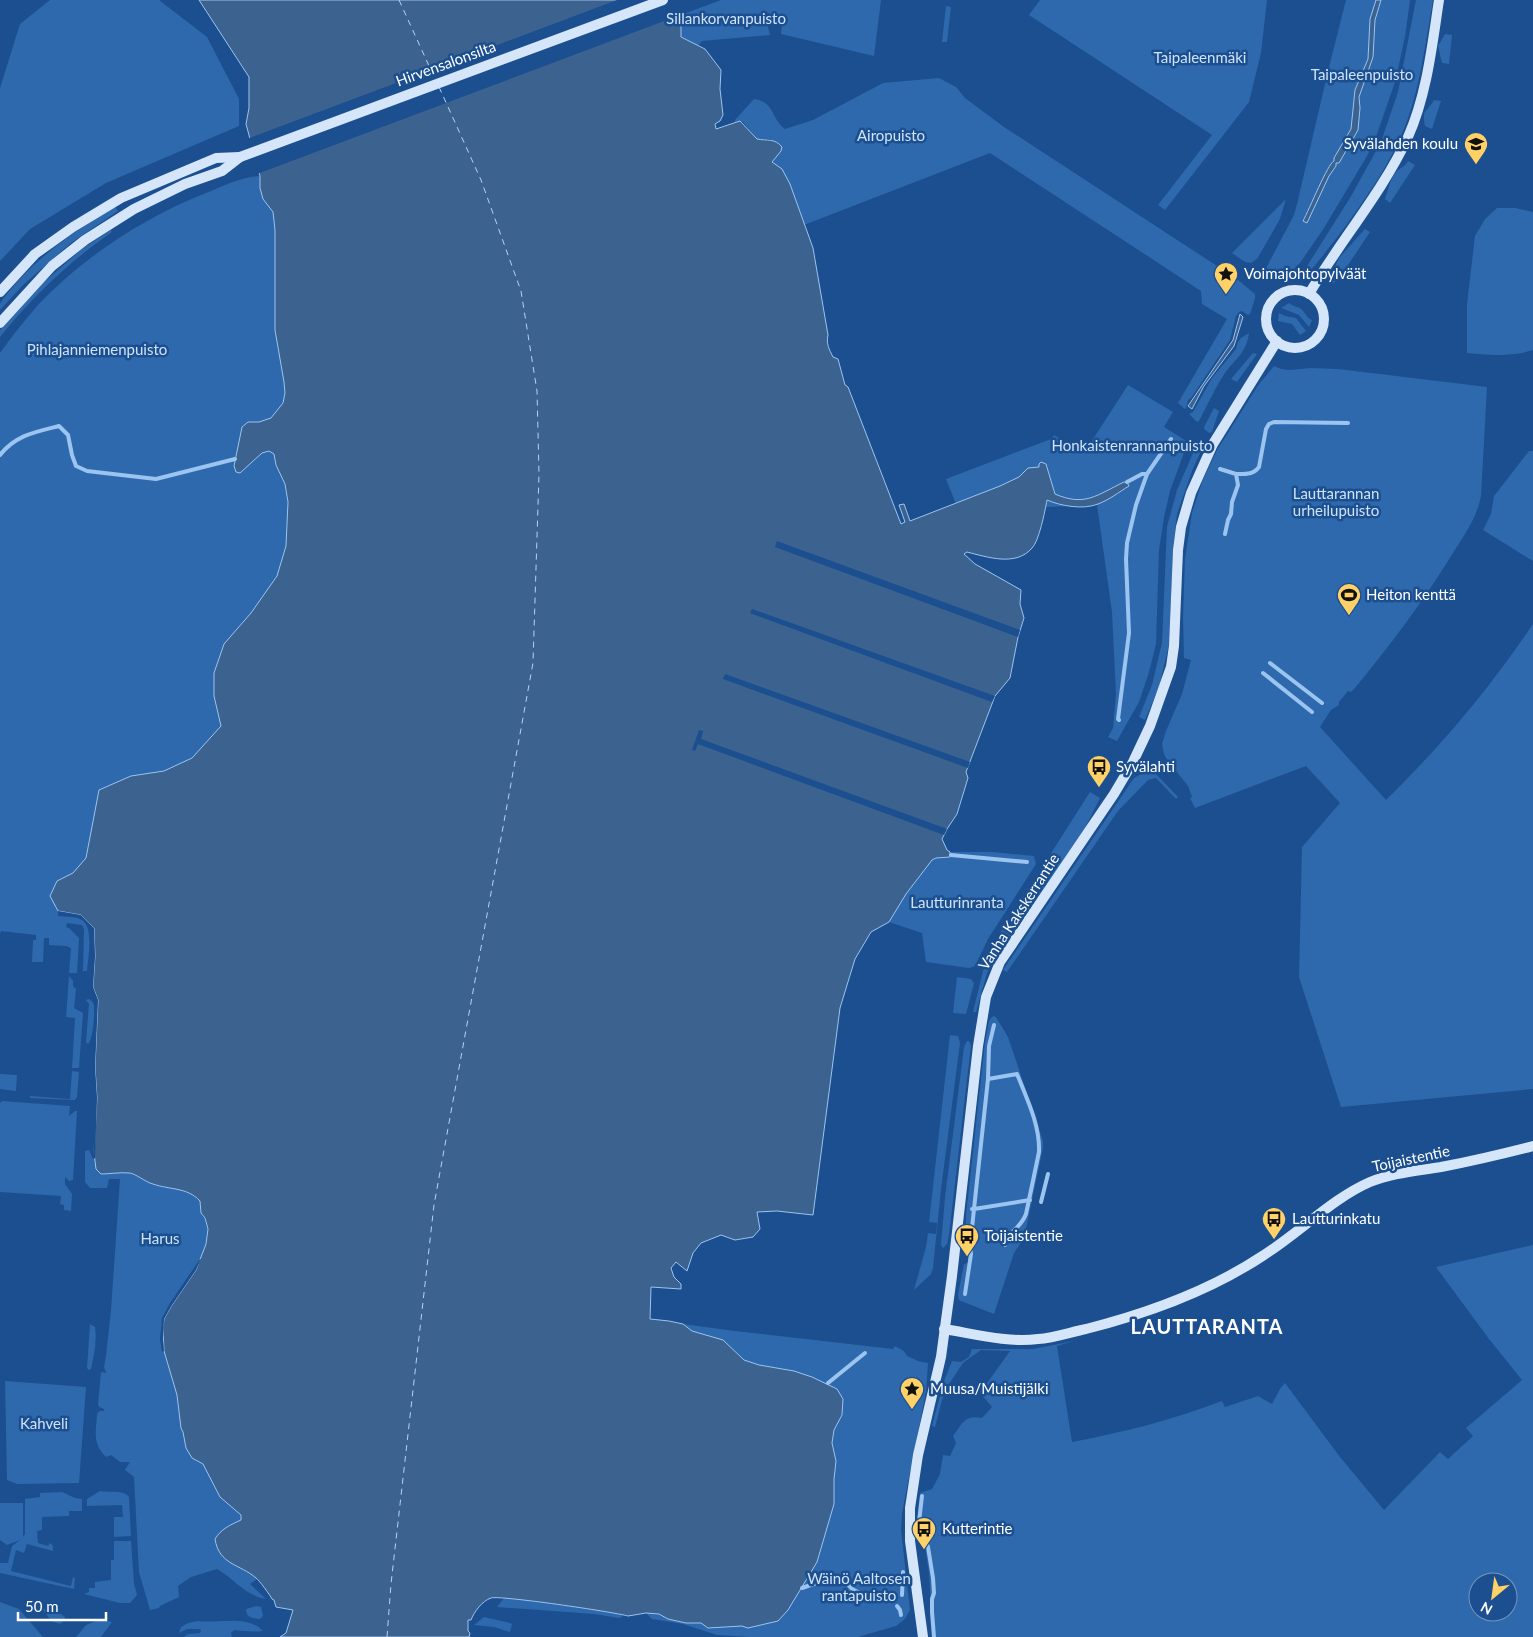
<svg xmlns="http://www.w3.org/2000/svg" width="1533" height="1637" font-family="Lato,sans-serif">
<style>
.green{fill:#2e69ad;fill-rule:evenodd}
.water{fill:#3c6290;stroke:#9cc4f0}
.pier{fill:#1b4f8f}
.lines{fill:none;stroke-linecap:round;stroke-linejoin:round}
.stream{stroke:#9cc4f0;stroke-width:4}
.ferry{stroke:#b5d3f5;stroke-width:1;stroke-dasharray:6 5;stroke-linecap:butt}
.secondary{stroke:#d6e6fa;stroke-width:10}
.labels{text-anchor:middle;stroke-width:5;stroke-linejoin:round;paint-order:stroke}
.park-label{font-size:15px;fill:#cfe3fa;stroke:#1b4f8f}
.street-label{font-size:15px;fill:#fff;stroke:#1b4f8f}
.poi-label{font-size:15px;fill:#fff;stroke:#1b4f8f;text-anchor:start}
.district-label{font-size:20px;font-weight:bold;letter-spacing:1px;fill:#fff;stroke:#1b4f8f}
</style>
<rect width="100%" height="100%" fill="#1b4f8f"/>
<!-- green -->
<g class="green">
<polygon points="50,0 159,0 207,37 239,99 239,126 106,183 30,229 0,261 0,88 20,24"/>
<polygon points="721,0 881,0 874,56 781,34 782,24 774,16 764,11 770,35 702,41 698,46 681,37 681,27 678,16"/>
<polygon points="1040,0 1267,0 1261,53 1249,102 1165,210 1158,205 1212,135 1029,15"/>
<polygon points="1346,0 1410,0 1405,37 1395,82 1376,137 1367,156 1324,228 1300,263 1294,269 1268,278 1263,274 1294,215 1297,204 1329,67"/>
<path d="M1416,0H1433C1425,45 1420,91 1402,134C1383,178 1342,233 1311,270L1307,266L1350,198L1381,142L1398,92Z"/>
<polygon points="946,6 951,7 947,42 942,42"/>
<polygon points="1445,34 1452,35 1449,64 1442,63 1438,46"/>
<path d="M939,78L956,87L965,98L1004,127L1237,279L1255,294V298L1250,314L1248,315L1242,311L1239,312L1236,316L1230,340L1226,346L1191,398L1188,400L1186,408L1185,409L1178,403L1227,319L1202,304L1201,291L990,153L804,225L773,203L771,139H757L743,122L740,121L735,122V120L754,99C775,102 770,117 785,129L813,120L883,83Z"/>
<path d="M1434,100L1441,101L1432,129L1425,126C1422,108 1426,114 1434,100Z"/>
<path d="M1408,161L1415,165L1390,203L1385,199C1388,191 1390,179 1396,172C1400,168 1405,167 1408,161Z"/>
<path d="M260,176V188L326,232L272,680L55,907L58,911V916C66,917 75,916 82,920C94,928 88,958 87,971H83L84,929L82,925L67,923L66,927L69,928L79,938L77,973H69L71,948L66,946L49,945V938H44L43,962H32L33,940H36V935L1,931L0,934V353C12,336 25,320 38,305C83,257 145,217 206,193C224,186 241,177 260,176Z"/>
<polygon points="1286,199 1280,219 1257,259 1251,263 1245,262 1232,253"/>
<path d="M115,207L118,211L71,243L23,285L0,310V304L3,299C35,258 71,233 115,207Z"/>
<path d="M1497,208H1515L1533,212V350C1511,357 1489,355 1467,353V304L1475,236L1485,219Z"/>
<polygon points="1365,229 1370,232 1338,280 1332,284 1328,282 1339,258"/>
<path d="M111,230L112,232C69,262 33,296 0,337V330L5,324L43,283L82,249Z"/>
<path d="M1289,303C1293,307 1300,306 1303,311C1307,315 1306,317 1312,320L1309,327L1299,315L1281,308Z"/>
<polygon points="1279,313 1285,316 1296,318 1306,331 1300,335 1292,324 1278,321"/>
<path d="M1249,333C1246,355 1234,359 1223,376C1214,390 1207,406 1199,421L1197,422L1189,414L1193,412L1212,378L1236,349L1238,342L1241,338Z"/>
<polygon points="1253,353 1257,354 1237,382 1231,379"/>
<path d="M1274,366L1281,369L1290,370L1310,368L1338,369L1487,387L1481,496C1477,519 1462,538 1450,558C1421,604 1389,647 1354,689L1351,692L1348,691L1339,702V705L1331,710L1320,727L1386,800C1442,745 1489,689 1533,624V1089L1341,1107L1299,977L1302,847L1340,803L1306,766L1195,808L1190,798L1192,797L1188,786L1168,761L1164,754L1162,744L1166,731L1182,694L1191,660L1184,658L1183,618L1185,559L1192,513L1202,482L1217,450L1259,384Z"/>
<path d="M1128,385L1173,412L1164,427L1188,442L1170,491L1164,517L1159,550L1156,644L1149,672L1139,702L1117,741L1108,737L1113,728L1116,694L1112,612L1097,505L1046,507C1043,517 1039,540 1033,548C1016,567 987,557 967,552L964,554L975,564L992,573L980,574L929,532L958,509L946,479L1051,439L1054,435L1084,453Z"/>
<polygon points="1214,408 1219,411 1212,432 1209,433 1204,429 1204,427"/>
<polygon points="1196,446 1201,449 1201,451 1192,471 1177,514 1173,548 1169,645 1159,687 1145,720 1139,717 1152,685 1162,643 1167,527 1177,490"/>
<polygon points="1529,451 1533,451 1533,561 1483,530 1491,514 1494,496"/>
<polygon points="1143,773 1156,774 1178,797 1176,799 1156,778 1148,780 1118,811 1007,972 1003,970 1134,778"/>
<polygon points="1090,792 1100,798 1084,830 996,957 987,973 976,1012 973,1012 983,971 997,938"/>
<polygon points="944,835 942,839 947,850 950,852 992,852 1034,856 1036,864 988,939 975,966 969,968 926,962 922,933 889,922 871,932 862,945 855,894"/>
<polygon points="69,976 73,981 73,986 76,989 74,1008 83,1013 79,1068 72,1068 75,1018 66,1017"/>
<polygon points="957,977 971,979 974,983 966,1014 953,1013"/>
<path d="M89,999C92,1001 93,1001 94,1006C95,1014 93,1039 88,1044L86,1042L89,1004L86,1000Z"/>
<polygon points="993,1016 996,1017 1008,1037 1043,1141 1043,1148 1024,1238 1014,1253 994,1314 961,1301 959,1300 958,1295 964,1264 968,1263 969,1254 966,1251 966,1215 985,1042 989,1021"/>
<polygon points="950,1035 958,1036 960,1043 941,1189 933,1268 931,1274 914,1290 926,1247 928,1233 936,1234 937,1223 929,1222"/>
<polygon points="967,1041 969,1041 971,1045 949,1235 947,1244 943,1248 941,1245 945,1197 964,1047"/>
<polygon points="72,1071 79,1072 77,1097 75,1100 30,1098 30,1096 70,1099"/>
<polygon points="0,1074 17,1075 16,1091 0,1089"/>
<polygon points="2,1101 70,1106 69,1116 75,1111 77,1111 73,1180 69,1181 65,1177 65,1184 72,1194 71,1211 64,1210 64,1205 60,1204 61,1196 0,1192 0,1103"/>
<path d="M89,1150L93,1159L189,1192L200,1201C200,1205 200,1209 201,1213C202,1216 204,1217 205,1220C212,1237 203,1255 196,1270L182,1363L264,1574L250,1584L266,1599C246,1596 234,1579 217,1569L191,1577L178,1586L179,1597L160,1606L159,1608L150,1610L139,1572L134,1477L125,1470L130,1462H120L111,1455L106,1457C92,1443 96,1432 97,1414L99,1411H104V1409L99,1407L98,1404L101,1372L106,1373L104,1367L106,1356L111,1310L120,1179H109L107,1188H90L85,1182V1151Z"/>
<path d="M1533,1245V1637H933L929,1573L925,1546L918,1530L917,1519L920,1493L932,1489L940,1474L943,1455L950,1456L956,1443L953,1436C963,1423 964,1415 982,1418L992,1407L980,1393L1010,1351L981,1350L963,1363L947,1387L942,1400L935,1427L932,1426L944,1381L952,1361L961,1362L969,1357L972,1349H1033L1074,1341L1057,1346L1072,1442C1124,1432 1172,1420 1222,1401L1225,1407L1258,1396L1272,1404L1280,1389L1285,1383L1340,1457L1384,1510L1440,1452L1448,1459L1473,1436L1466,1428L1522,1380L1489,1339L1436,1267ZM1478,1582H1508V1612H1478Z"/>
<polygon points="669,1321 683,1324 735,1331 893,1349 895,1346 904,1351 907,1356 918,1361 928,1363 926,1392 902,1513 901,1530 910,1610 905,1619 896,1626 858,1637 750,1637 717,1635 683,1624 652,1619 646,1613 653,1603"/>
<path d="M90,1324L95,1327C97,1341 94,1355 91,1369L89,1370L87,1368Z"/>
<polygon points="5,1381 86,1387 79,1483 17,1484 7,1480"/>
<path d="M100,1491C110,1493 123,1489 129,1497L131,1536L114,1537V1517H123L122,1505L87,1506V1499Z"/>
<polygon points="62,1492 75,1498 82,1499 82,1511 69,1511 69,1516 42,1517 42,1530 37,1531 38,1543 48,1546 50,1543 53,1546 53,1551 27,1544 24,1553 16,1550 11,1571 71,1586 73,1577 75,1578 74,1589 0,1573 0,1563 8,1563 12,1546 20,1540 7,1545 0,1540 0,1503 23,1503 23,1537 25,1534 25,1499 40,1497 40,1493"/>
<polygon points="114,1541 131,1541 134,1583 137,1595 130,1603 120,1603 84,1594 89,1592 89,1588 95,1588 95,1582 111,1580 111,1560 114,1560"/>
<polygon points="494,1590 623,1614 622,1617 619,1618 594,1614 497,1607 504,1598 492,1597"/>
<polygon points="0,1602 19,1609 43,1637 0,1637"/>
<path d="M256,1606L261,1607L263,1616L260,1619C252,1618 246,1618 246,1609Z"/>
<polygon points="42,1608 61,1614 65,1617 64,1621 60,1624 51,1621"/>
<polygon points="484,1617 510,1623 512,1624 510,1632 494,1627 474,1625"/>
<polygon points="101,1619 112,1622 101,1637 76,1637 86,1625"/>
<path d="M198,1621C218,1624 247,1614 263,1631C258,1632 240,1631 234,1630L231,1633L232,1637H184L188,1634L200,1633L201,1630L199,1629H187L179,1633L181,1627L188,1623Z"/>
</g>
<!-- water -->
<g class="water">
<path d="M199,0H671L681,27V37L705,49L721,70L720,89L723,115L720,121L715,124L716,129L740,121L757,139C767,141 775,138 782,147L781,151L772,162L782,169L790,184L813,248L828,335C826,344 829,349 833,357L838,359L845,385L848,387L901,524L905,522L899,505L904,504L910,521L1000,486L1019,477L1028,468L1039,467V464L1041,462L1046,464L1055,494C1085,507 1097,495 1124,482H1127L1129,486C1119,492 1109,500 1098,504C1083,510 1061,506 1047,500C1045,511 1039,541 1032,548C1016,567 987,557 967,552L964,554L975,564L1021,590L1020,604L1024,618L1018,637L1010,678L995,696L966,772L968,778L957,814L947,829L942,839L947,850L950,852V857L936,858L932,860L906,894L889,922L871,932L855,959L840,1008L813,1215L777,1211L757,1212L760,1229L753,1237L735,1240L721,1235L701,1243L693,1253L687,1271L676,1262L671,1268L674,1277L681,1284V1289L651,1287L650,1319L669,1321L683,1324L692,1331L723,1340L744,1360L759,1365L794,1371L812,1377L837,1389L843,1399L842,1415L834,1430L832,1443L836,1461L834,1479V1504L817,1562L788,1610L778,1621L748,1628L742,1626L708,1628L701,1623H686L668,1619L659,1614L646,1613L628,1616C614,1612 500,1595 491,1598C482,1601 474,1612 471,1620H468V1631L470,1633L469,1637H280L286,1633L293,1610L276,1607L274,1600L272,1599C270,1595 259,1580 256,1578C240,1564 219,1565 215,1539C221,1529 230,1525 241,1520V1515L220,1497L203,1464L192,1458L186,1448L183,1432L181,1428L177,1395L164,1351L163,1328L164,1319L172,1305L196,1270L206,1244L208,1229L205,1218L201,1213L200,1201C187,1187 170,1190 153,1184C145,1182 135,1173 129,1173C120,1172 110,1174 101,1174L96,1169L94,1153L97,1098L95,1067L98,1000L93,987L95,956L94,928L81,915L58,911L50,896L57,881L73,873L86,858L99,790L131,776L164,771L192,758L221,726L214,696V673L224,644L251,613L277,576L286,546L288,502L285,484L276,465L274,454L269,451L262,453L240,473L236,472L234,466L241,432L242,427L248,422H259L271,418L283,403L285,393L284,382L275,330V230L273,212L263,199L260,188V176L246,124L249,108V77Z"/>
<path d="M1376,0H1381L1375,20L1373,57L1359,97L1360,108L1358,130L1339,163H1336V166L1329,176L1307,223L1303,221C1309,210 1328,163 1334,161V158L1351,129L1355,90L1368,59L1370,19Z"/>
<polygon points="1240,314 1243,317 1234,346 1204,386 1192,409 1188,406 1233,340"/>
</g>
<!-- pier -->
<g class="pier">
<polygon points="617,0 674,0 680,15 257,174 247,139"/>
<polygon points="777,541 1020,630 1018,637 775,547"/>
<polygon points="752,609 995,696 992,702 750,613"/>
<polygon points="725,674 970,762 968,768 723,679"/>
<polygon points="699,730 703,731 701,739 947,829 944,835 698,744 695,751 692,750"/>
<polygon points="58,911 81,915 94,928 95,956 93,987 98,1000 95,1067 97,1098 95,1158 93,1159 95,1098 93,1067 95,1001 91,987 93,956 91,929 80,917 58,914"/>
<polygon points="200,1259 201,1259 196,1270 172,1305 164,1319 163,1339 164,1351 162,1352 160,1339 162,1318 170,1303"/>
</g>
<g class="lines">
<!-- stream -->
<g class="stream">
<path d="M0,455C16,435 35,432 59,426L68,435L72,455L76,466L87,471L156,479L235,459"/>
<polyline points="1220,469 1236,474 1238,485 1232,502 1231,514 1228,520 1225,534"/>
<path d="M1236,474C1245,474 1253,475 1259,467L1266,429L1269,424L1274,422L1348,423"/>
<polyline points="1127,482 1142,474 1147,474 1171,439"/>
<polyline points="1270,663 1322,703"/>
<polyline points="1263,673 1312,712"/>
<polyline points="1119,720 1118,719 1129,633 1126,559 1127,543 1136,505 1147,474"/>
<polyline points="951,855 1027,862"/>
<path d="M988,1079L1017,1074C1027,1099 1040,1125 1039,1152L1026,1214C1023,1222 1012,1235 1003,1237L1005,1245"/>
<polyline points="1041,1202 1048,1174"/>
<polyline points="972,1209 974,1209 988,1079 989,1046 994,1025"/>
<polyline points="965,1294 971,1254 970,1247 974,1209 1030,1200"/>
<polyline points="828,1383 865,1353"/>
<polyline points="922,1496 919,1522 928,1547 933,1578 934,1593 932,1599 932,1612 934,1637"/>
<polyline points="802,1588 828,1579 838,1579 846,1582 852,1589 866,1596"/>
<polyline points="902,1595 903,1572"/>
<polyline points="897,1606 900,1610 901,1615"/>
</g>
<!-- ferry -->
<g class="ferry">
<polyline points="399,0 435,79"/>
<polyline points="387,1637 391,1584 434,1205 533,663 539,474 537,391 521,291 481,180 439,87"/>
</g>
<!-- secondary -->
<g class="secondary">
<circle cx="1295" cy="319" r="29"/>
<polyline points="0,292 35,254 73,227 121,198 216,158 240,157"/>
<path d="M1309,294C1340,241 1382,193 1408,137C1427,94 1432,46 1439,0"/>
<polyline points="0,323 52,266 85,240 134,209 185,184 222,171 240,157 663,0"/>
<path d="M944,1329C975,1334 1007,1343 1038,1339C1054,1338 1071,1332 1086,1329C1149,1313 1210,1291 1264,1255C1299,1233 1333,1198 1370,1182C1392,1173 1417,1171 1441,1167C1472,1161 1502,1154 1533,1146"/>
<polyline points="923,1637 910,1541 910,1508 918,1455 941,1357 952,1276 978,1046 986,997 1000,962 1114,794 1133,762 1150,726 1171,667 1174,646 1178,550 1181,527 1191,493 1213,444 1277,341"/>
</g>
</g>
<!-- icons -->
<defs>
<g id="school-pin" transform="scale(1.25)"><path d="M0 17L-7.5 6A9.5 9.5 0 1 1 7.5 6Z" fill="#ffd166" stroke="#1b4f8f"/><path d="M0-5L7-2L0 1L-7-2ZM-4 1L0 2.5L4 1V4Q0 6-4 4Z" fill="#111"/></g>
<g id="sight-pin" transform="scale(1.25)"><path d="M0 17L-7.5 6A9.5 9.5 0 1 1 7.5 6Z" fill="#ffd166" stroke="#1b4f8f"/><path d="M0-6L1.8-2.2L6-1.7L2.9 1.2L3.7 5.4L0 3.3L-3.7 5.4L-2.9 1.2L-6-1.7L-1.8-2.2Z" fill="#111"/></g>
<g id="stadium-pin" transform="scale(1.25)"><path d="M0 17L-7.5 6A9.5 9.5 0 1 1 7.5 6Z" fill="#ffd166" stroke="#1b4f8f"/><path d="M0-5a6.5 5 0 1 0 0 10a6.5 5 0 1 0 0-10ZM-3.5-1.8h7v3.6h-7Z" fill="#111"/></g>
<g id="bus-pin" transform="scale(1.25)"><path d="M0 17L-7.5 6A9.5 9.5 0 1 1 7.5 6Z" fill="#ffd166" stroke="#1b4f8f"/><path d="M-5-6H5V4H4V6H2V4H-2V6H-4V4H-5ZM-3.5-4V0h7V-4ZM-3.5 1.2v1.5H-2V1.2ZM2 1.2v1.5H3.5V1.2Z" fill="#111"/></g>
</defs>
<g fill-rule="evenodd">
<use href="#school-pin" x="1476" y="144"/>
<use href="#sight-pin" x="1226" y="274"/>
<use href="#stadium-pin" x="1349" y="595"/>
<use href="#bus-pin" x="1099" y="767"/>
<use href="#bus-pin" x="1274" y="1219"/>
<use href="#bus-pin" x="967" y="1236"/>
<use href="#sight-pin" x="912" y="1389"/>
<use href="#bus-pin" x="924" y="1529"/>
</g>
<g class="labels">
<!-- park labels -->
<g class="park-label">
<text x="726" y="24">Sillankorvanpuisto</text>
<text x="1200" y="63">Taipaleenmäki</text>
<text x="1362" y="80">Taipaleenpuisto</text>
<text x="891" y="141">Airopuisto</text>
<text x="97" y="355">Pihlajanniemenpuisto</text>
<text x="1132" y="451">Honkaistenrannanpuisto</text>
<text x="1336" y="499">Lauttarannan<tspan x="1336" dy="17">urheilupuisto</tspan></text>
<text x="957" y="908">Lautturinranta</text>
<text x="160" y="1244">Harus</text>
<text x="44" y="1429">Kahveli</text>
<text x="859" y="1584">Wäinö Aaltosen<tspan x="859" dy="17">rantapuisto</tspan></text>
</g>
<!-- street labels -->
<g class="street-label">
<text transform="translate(446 64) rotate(-20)" y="5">Hirvensalonsilta</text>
<text transform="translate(1019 912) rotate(-57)" y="5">Vanha Kakskerrantie</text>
<text transform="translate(1411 1159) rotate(-12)" y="5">Toijaistentie</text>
</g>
<!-- poi labels -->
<g class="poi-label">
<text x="1458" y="149" text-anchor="end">Syvälahden koulu</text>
<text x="1244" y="279">Voimajohtopylväät</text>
<text x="1366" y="600">Heiton kenttä</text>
<text x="1116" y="772">Syvälahti</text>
<text x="1292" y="1224">Lautturinkatu</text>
<text x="984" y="1241">Toijaistentie</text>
<text x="930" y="1394">Muusa/Muistijälki</text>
<text x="942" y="1534">Kutterintie</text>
</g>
<!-- district labels -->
<g class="district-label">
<text x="1207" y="1334">LAUTTARANTA</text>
</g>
</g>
<!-- north arrow -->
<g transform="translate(1493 1597) rotate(209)"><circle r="24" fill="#1b4f8f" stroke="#7695bc"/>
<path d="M0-4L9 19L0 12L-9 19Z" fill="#ffd166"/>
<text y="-8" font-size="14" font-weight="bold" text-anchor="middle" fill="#ffffff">N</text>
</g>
<!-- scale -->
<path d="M18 1612v8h88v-8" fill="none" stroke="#ffffff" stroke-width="2.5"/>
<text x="25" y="1612" font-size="15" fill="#ffffff" stroke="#1b4f8f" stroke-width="4" paint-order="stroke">50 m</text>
</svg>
